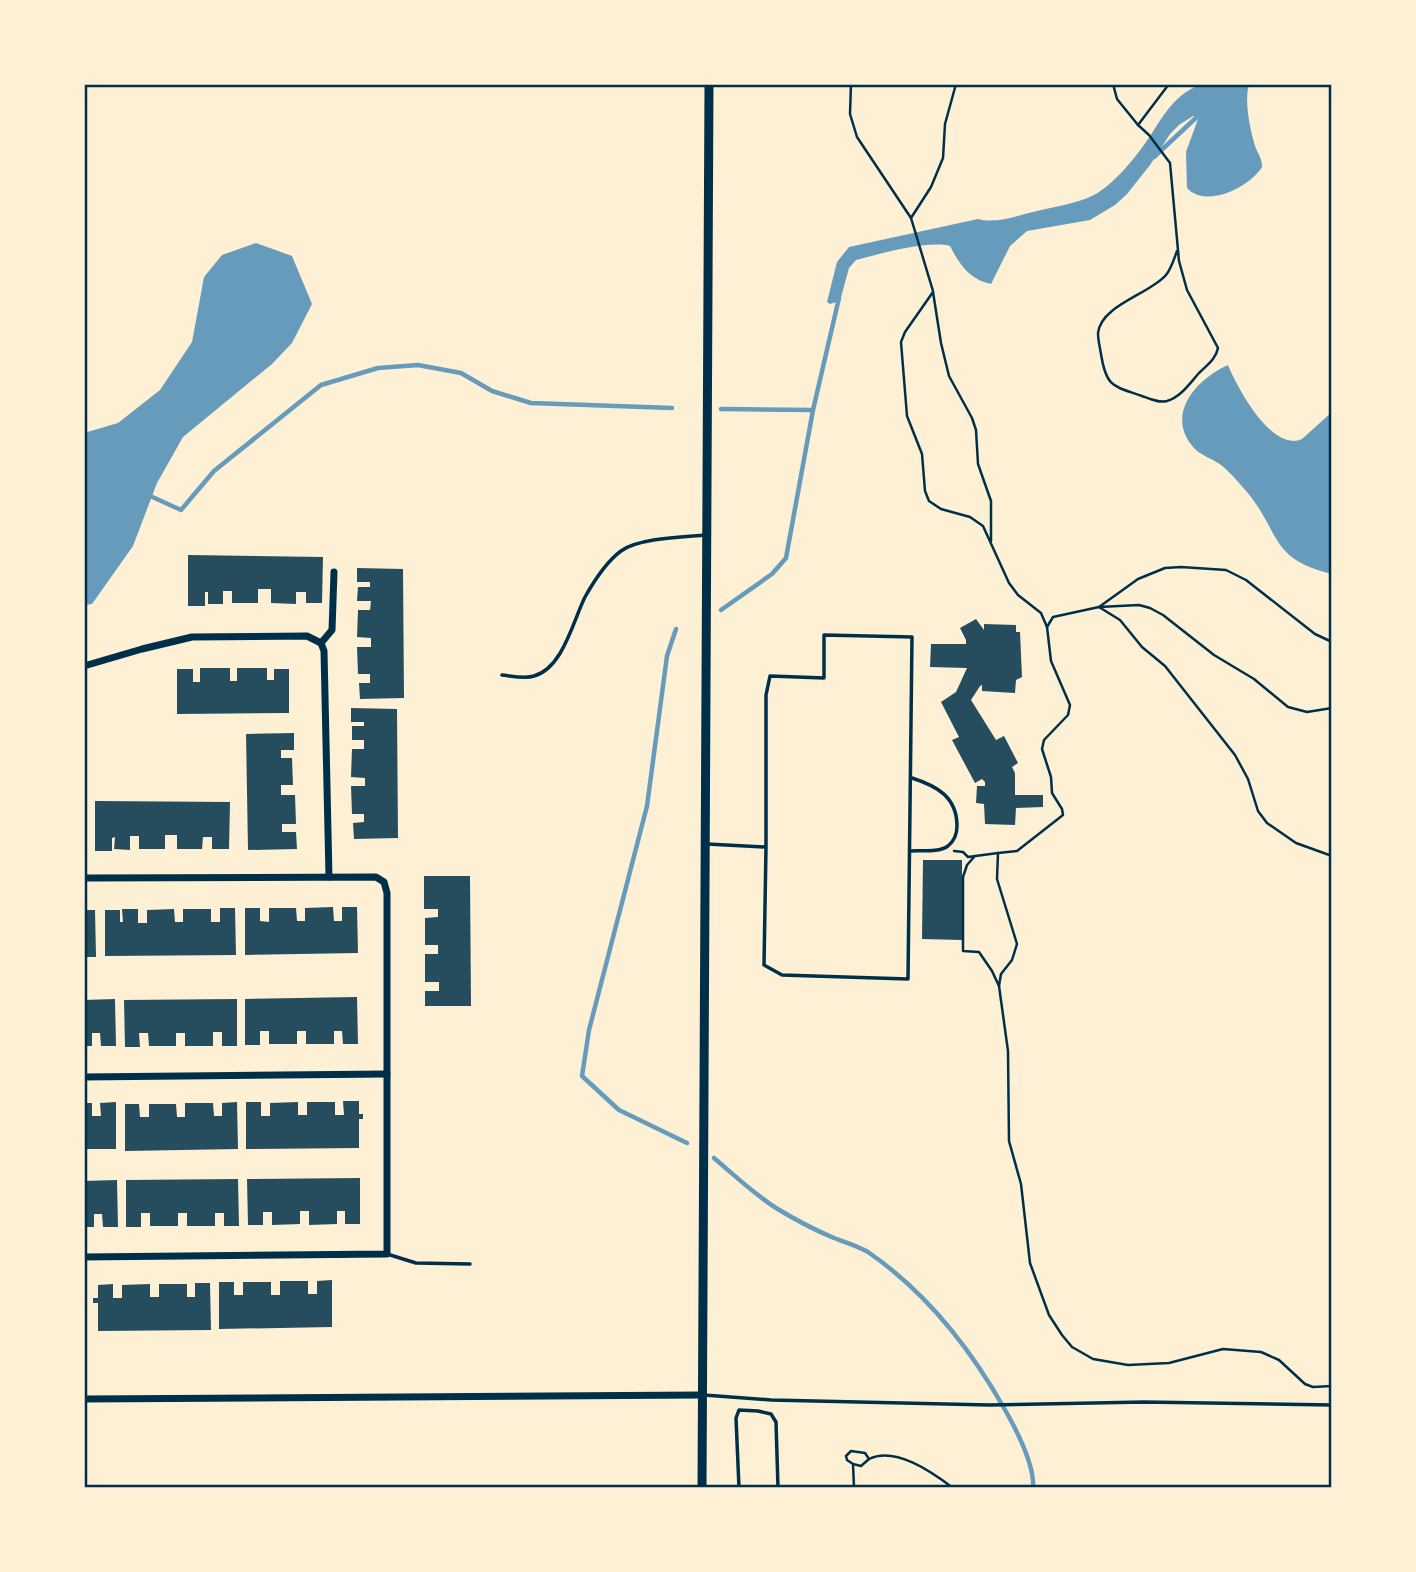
<svg xmlns="http://www.w3.org/2000/svg" width="1416" height="1572" font-family="'Libre Baskerville',serif">
<style>
.water{fill:#669bbc}
.lines{fill:none;stroke-linecap:round;stroke-linejoin:round}
.stream{stroke:#669bbc;stroke-width:4.5}
.building{fill:#264d5e}
.path{stroke:#003049;stroke-width:2.5}
.service{stroke:#003049;stroke-width:3.5}
.minor{stroke:#003049;stroke-width:7}
.tertiary{stroke:#003049;stroke-width:9}
.neatline{fill:none;stroke:#003049;stroke-width:2.5}
</style>
<rect width="100%" height="100%" fill="#fdf0d5"/>
<!-- water -->
<g class="water">
<path d="M1202,84H1249C1244,102 1250,128 1255,146C1258,154 1262,158 1262,167C1250,187 1206,209 1187,188L1186,152L1198,119L1193,116L1179,125L1170,134L1150,165L1127,194L1115,205L1090,220L1027,231L1010,246L991,284C970,280 959,264 950,246C928,240 879,254 856,260L849,268L840,301L830,304L827,302L837,262L849,247L978,219C997,224 1019,215 1037,211C1057,206 1082,203 1099,192C1115,181 1129,165 1141,149C1160,124 1170,95 1202,84Z"/>
<polygon points="256,243 292,256 312,304 292,343 272,364 183,437 157,483 133,546 92,604 84,605 84,433 118,423 160,390 192,342 204,277 222,255"/>
<path d="M1228,365C1237,387 1272,453 1302,439L1332,412V574C1269,559 1281,533 1247,492C1239,483 1230,472 1221,465C1213,459 1200,455 1194,448C1164,414 1197,379 1228,365Z"/>
</g>
<g class="lines">
<!-- stream -->
<g class="stream">
<polyline points="1154,157 1199,115"/>
<polyline points="721,409 813,410"/>
<polyline points="148,495 181,510 214,471 321,385 378,368 418,365 461,373 492,391 531,403 672,408"/>
<polyline points="721,610 772,574 786,558 813,410 839,298"/>
<polyline points="676,629 667,656 647,806 589,1030 582,1076 619,1110 687,1143"/>
<path d="M714,1158C734,1175 754,1194 776,1208C794,1219 815,1230 834,1238C845,1242 858,1246 868,1252C926,1292 970,1348 1004,1408C1016,1429 1035,1464 1033,1488"/>
</g>
</g>
<!-- building -->
<g class="building">
<polygon points="188,555 323,557 322,603 306,603 306,592 296,592 296,604 271,603 271,589 258,589 258,603 232,603 232,591 223,591 223,604 208,604 208,592 205,592 205,606 188,606"/>
<polygon points="357,568 403,569 404,698 360,699 359,683 370,683 370,674 358,674 357,647 371,647 371,638 357,637 358,610 370,610 371,601 357,601 358,587 370,587 370,582 357,582"/>
<polygon points="976,619 984,630 984,624 1016,625 1016,632 1020,632 1022,677 1016,680 1015,693 982,691 982,685 980,686 971,700 996,740 1004,736 1018,763 1012,767 1015,773 1015,795 1043,795 1043,807 1016,808 1015,825 985,824 984,804 976,803 977,786 985,786 985,782 982,779 975,783 952,740 959,737 941,702 956,692 967,668 930,667 931,644 966,644 966,640 960,628"/>
<polygon points="200,668 230,668 230,681 237,681 237,668 267,668 267,680 274,680 274,669 289,669 289,713 177,714 177,669 193,669 193,682 200,682"/>
<polygon points="351,708 397,709 398,838 354,839 353,823 364,822 364,814 352,814 351,786 365,786 365,778 351,777 352,749 364,749 364,740 352,740 352,726 364,726 364,722 351,722"/>
<polygon points="294,733 294,750 281,750 281,758 292,758 293,785 281,785 281,795 295,795 296,824 282,824 282,832 296,832 297,849 248,850 246,734"/>
<polygon points="95,801 230,802 229,849 212,849 212,837 203,837 202,849 177,849 177,835 165,835 165,849 139,849 139,836 130,836 130,850 114,849 115,837 112,838 112,851 95,851"/>
<polygon points="923,860 962,860 962,940 922,939"/>
<polygon points="424,876 470,876 471,1006 425,1006 425,991 439,991 439,982 425,982 425,954 438,954 438,945 425,945 425,918 438,917 438,909 424,909"/>
<polygon points="333,907 334,921 342,921 342,907 357,907 358,953 245,955 245,908 260,908 260,921 269,922 269,908 296,908 297,921 305,921 305,908"/>
<polygon points="220,908 235,908 236,955 105,956 105,910 120,910 120,922 123,922 122,909 138,909 138,923 147,923 147,910 174,909 175,922 183,922 183,909 211,909 211,922 220,922"/>
<polygon points="84,910 95,910 96,957 84,957"/>
<polygon points="357,997 358,1044 343,1044 342,1031 334,1031 334,1044 306,1044 306,1031 297,1031 297,1044 269,1044 269,1031 260,1031 260,1045 245,1045 245,999"/>
<polygon points="115,999 116,1046 101,1046 100,1033 92,1033 92,1046 84,1046 84,1000"/>
<polygon points="237,999 237,1046 222,1046 222,1032 213,1032 213,1046 185,1046 185,1033 176,1033 176,1046 149,1046 148,1033 139,1033 140,1047 125,1047 124,1000"/>
<polygon points="343,1101 359,1101 359,1114 363,1114 363,1119 359,1119 359,1148 246,1149 246,1102 261,1102 261,1116 270,1116 270,1103 298,1102 298,1115 307,1115 307,1102 335,1102 335,1115 344,1115"/>
<polygon points="116,1102 116,1149 84,1149 84,1103 92,1103 92,1116 101,1116 100,1103"/>
<polygon points="237,1102 238,1149 125,1151 125,1104 139,1104 140,1117 149,1117 149,1104 176,1104 177,1117 185,1117 185,1103 213,1103 214,1116 222,1116 222,1103"/>
<polygon points="360,1178 360,1224 345,1224 345,1211 337,1211 337,1224 309,1225 309,1211 300,1211 300,1224 272,1225 272,1212 263,1212 263,1225 248,1225 247,1179"/>
<polygon points="238,1179 239,1226 224,1226 224,1213 215,1213 215,1226 187,1226 187,1213 178,1213 178,1226 150,1226 150,1213 141,1213 141,1227 126,1227 126,1180"/>
<polygon points="117,1180 118,1227 103,1227 102,1214 94,1214 94,1227 84,1227 84,1181"/>
<polygon points="332,1280 332,1327 219,1329 219,1282 234,1282 234,1295 243,1295 243,1282 271,1282 271,1295 280,1295 280,1281 308,1281 308,1294 317,1294 317,1281"/>
<polygon points="195,1283 210,1283 211,1330 98,1331 98,1303 93,1303 93,1298 98,1298 98,1285 113,1284 113,1298 122,1298 122,1285 150,1284 150,1297 159,1297 159,1284 187,1284 187,1297 195,1297"/>
</g>
<g class="lines">
<!-- path -->
<g class="path">
<polyline points="851,84 850,114 857,137 911,218 933,291"/>
<polyline points="1113,84 1117,99 1138,125"/>
<path d="M1169,84L1138,125L1149,135L1170,163L1179,261L1187,290L1218,348C1216,359 1207,365 1199,373C1190,383 1181,397 1167,401C1159,403 1150,399 1142,396C1113,386 1106,387 1101,354C1100,348 1098,340 1098,333C1101,305 1150,294 1166,275C1171,269 1174,259 1177,251"/>
<polyline points="911,218 931,187 943,158 945,124 956,84"/>
<polyline points="991,541 991,501 978,464 976,430 972,418 949,376 941,343 933,292 905,332 901,342 907,416 922,454 925,491 929,501 941,509 970,517 983,526 1009,583 1018,595 1041,613 1047,627"/>
<polyline points="1332,642 1315,634 1246,580 1226,570 1181,567 1165,568 1138,579 1099,607 1139,605 1150,608 1163,615 1214,655 1254,679 1288,707 1307,712 1332,708"/>
<polyline points="954,851 963,852 968,857 998,853 997,879 1017,944 1012,960 1001,974 999,986 992,971 979,952 963,951 963,877 967,865 975,856"/>
<polyline points="998,853 1017,851 1063,815 1062,809 1052,793 1051,777 1042,749 1044,740 1068,715 1070,705 1051,661 1047,627 1053,617 1099,607 1120,620 1142,647 1165,666 1235,755 1248,779 1258,811 1267,823 1296,843 1332,856"/>
<polyline points="999,986 1008,1051 1009,1141 1021,1184 1030,1263 1049,1315 1062,1335 1072,1347 1093,1359 1128,1365 1169,1363 1223,1349 1261,1352 1279,1360 1305,1384 1313,1387 1332,1386"/>
<path d="M869,1459C895,1446 932,1472 953,1488"/>
<polyline points="853,1464 861,1466 869,1459 865,1453 851,1451 846,1456 847,1460 853,1464 854,1488"/>
</g>
<!-- service -->
<g class="service">
<path d="M502,675C512,676 525,679 534,676C563,668 573,621 585,597C594,581 606,562 621,551C638,538 683,537 705,535"/>
<polyline points="707,844 766,847 764,965 782,975 908,979 912,637 824,635 824,678 770,676 766,695 766,847"/>
<path d="M910,851C921,850 938,853 948,846C954,841 957,833 957,826C957,797 937,786 912,778"/>
<polyline points="387,1254 416,1263 470,1264"/>
<polyline points="704,1395 771,1400 989,1405 1144,1402 1332,1405"/>
<polyline points="739,1488 736,1418 739,1410 758,1411 771,1414 776,1422 778,1488"/>
</g>
<!-- minor -->
<g class="minor">
<polyline points="84,666 142,649 192,637 307,636 321,643"/>
<polyline points="329,877 324,651 321,643 332,630 334,572"/>
<polyline points="84,878 376,877 384,882 387,893 387,1254 84,1257"/>
<polyline points="84,1077 387,1074"/>
<polyline points="84,1399 702,1395"/>
</g>
<!-- tertiary -->
<polyline class="tertiary" points="702,1488 709,84"/>
</g>
<!-- border -->
<rect width="1416" height="1572" fill="none" stroke="#fdf0d5" stroke-width="172"/>
<rect x="86" y="86" width="1244" height="1400" class="neatline"/>
</svg>
